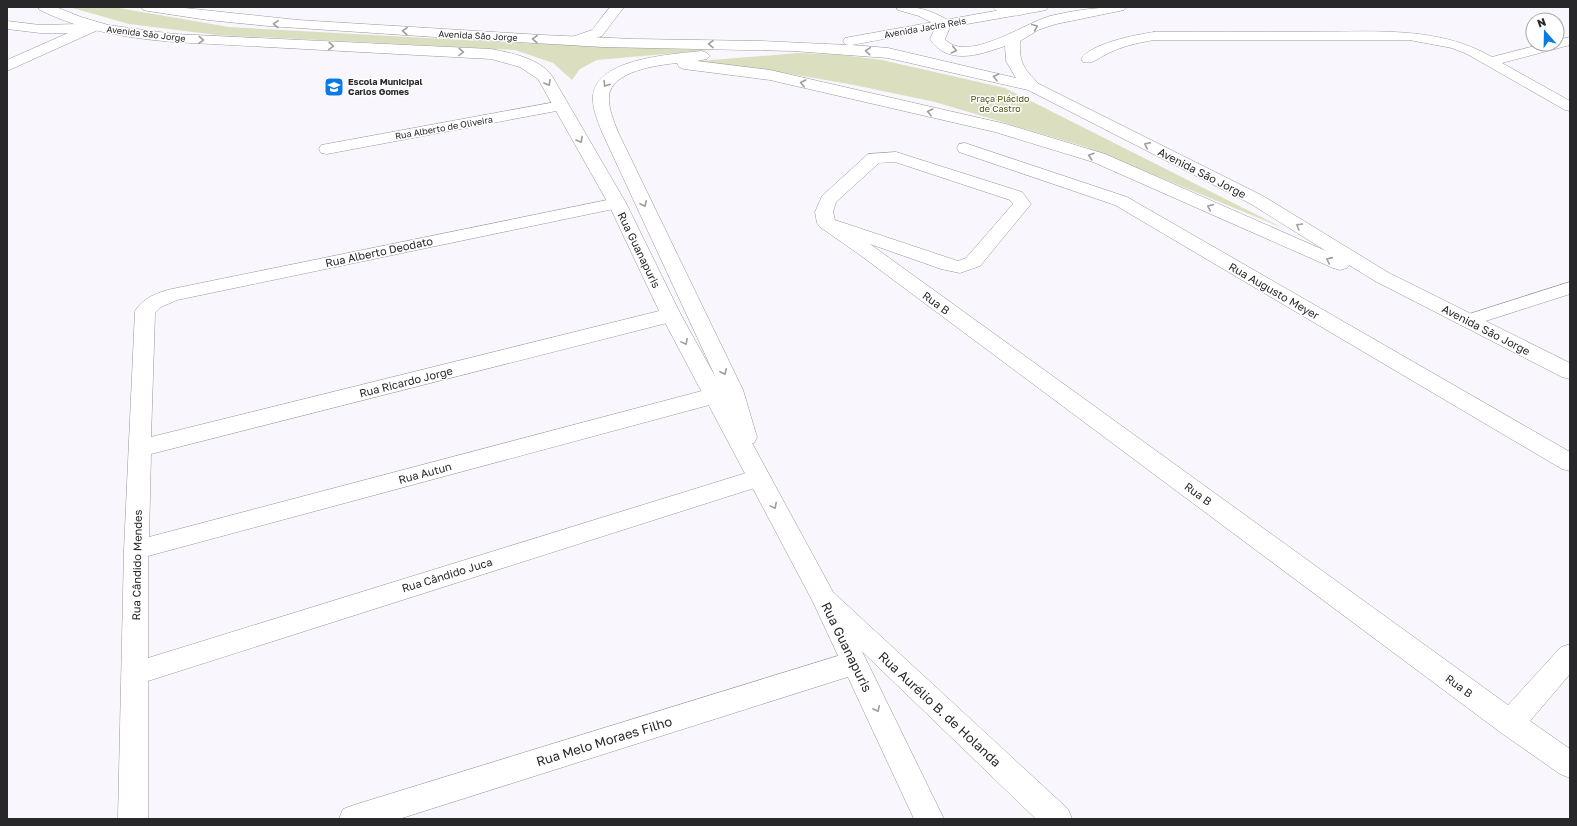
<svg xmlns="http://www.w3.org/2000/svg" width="1577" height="826" font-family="'Golos Text',sans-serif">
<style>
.green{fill:#dcdfbf}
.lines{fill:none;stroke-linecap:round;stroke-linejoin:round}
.lane-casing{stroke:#99959b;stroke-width:1}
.street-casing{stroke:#99959b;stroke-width:1}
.primary-casing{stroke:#99959b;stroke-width:1}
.lane{fill:#fff;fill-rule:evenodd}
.street{fill:#fff;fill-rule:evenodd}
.primary{fill:#fff;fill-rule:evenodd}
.oneway{stroke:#9e9e9f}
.labels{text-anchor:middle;stroke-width:3;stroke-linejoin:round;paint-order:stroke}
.far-street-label{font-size:9px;fill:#282729;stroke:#fff}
.far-poi-label{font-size:9px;font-weight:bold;fill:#282729;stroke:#fff;text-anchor:start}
.far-park-label{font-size:9px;fill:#4e5216;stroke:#fff}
.street-label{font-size:11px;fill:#282729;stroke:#fff}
.near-street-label{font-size:13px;fill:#282729;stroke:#fff}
</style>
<rect width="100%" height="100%" fill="#faf6fd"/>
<!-- green -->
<g class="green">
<polygon points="69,7 113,7 229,27 518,43 722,49 597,60 580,69 572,80 553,63 515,50 217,35 129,24"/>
<polygon points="798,53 842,55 882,60 1005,88 1283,228 1086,147 935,102 854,85 762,69 687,62"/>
</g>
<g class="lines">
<!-- lane casing -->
<g class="lane-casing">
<g id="lane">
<path d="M1154,32C1206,32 1257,32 1309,32C1370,32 1437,25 1492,57L1542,44H1557V40L1570,37V45L1502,63L1570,101V111L1565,110L1467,54L1452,48L1409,40H1154C1136,43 1119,47 1103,56C1096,60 1092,64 1083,62L1081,59C1092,43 1135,35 1154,32Z"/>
<polygon points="1570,282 1570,294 1467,327 1460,325 1458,321 1460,317"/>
</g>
</g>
<!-- street casing -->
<g class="street-casing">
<g id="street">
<polygon points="610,7 624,7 602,36 574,45 569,44 567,41 569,38 592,30"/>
<path d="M896,7C922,7 927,9 950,21L952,24L950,27L945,28L940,27L919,16L898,10Z"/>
<path d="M993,7C1002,7 1018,4 1023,12L1021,15C1014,17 997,14 993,7Z"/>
<path d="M7,21L40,25L79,24C86,25 91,22 98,24L100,27L98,30L7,71V60L68,33H40L7,29Z"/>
<polygon points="561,101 567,103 569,106 567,109 327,154 321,153 319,149 321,145 327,144"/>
<polygon points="965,143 1127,197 1570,452 1570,471 1562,469 1115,205 959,152 957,148 959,144"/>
<path d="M896,152L1022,192L1031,204L980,266L960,273L941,269L870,244L1508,705L1561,647L1570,644V674L1530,721L1570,749V778L1560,774L1500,732L860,255L820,227L817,223L815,212L822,196L868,154ZM895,162L1010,200L1013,204L966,258L958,261L835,220L833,212L836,202L879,163Z"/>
<path d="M617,198L623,199L626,203L623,207L177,300L161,307L155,313L151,437L671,308L678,310L681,315L678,320L671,322L151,454L149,537L713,388L721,391L724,396L721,401L713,404L148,556V658L759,469L767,472L771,478L767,484L148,681V819H118L124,550L135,311C143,298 158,292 172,289Z"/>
<polygon points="825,589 834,593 1068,809 1072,819 1036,819 816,607 812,600 816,593"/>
<polygon points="854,651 863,655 867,663 863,671 854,675 399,819 339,819 343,809 354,805"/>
</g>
</g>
<!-- primary casing -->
<g class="primary-casing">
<path id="primary" d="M38,7H56L81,17L108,25L174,34L491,49C511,53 539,58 552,76L626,203L681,315L716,378L602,132C598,121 592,109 593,96C596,58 674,54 702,51L707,53L710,56L707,59L697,61L770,70L1006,124L1105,154L1326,251L1251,204L1028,90L888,58L793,51L603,47L481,40L268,26L208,20L148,11L143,10L141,7H175L298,20L542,35L634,39L761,41L848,45L845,44L843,41L845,38L850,37L1017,7H1048L1046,10L1041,11L950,27L945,39C966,64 1025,23 1050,16C1075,10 1100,7 1126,7L1124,10L1056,24L1038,30L1020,41C1019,63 1024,69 1039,84L1263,196L1389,273L1570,363V379L1562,377L1375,281L1349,265L1347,268L1340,270L1333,268L1093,162L995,132L770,80L684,69L679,67L677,63C658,65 611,71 609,96C608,108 614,121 618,132L743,390L757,437L754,443H752L833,592L944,819H914L813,602L661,315L608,203L538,79L520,67L491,59L174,42C127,38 82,31 40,10ZM934,30L930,39C948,66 979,55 1005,46L1006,61L1016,78L888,48L852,45Z"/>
</g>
<!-- lane -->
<use href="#lane" class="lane"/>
<!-- street -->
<use href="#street" class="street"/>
<!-- primary -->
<use href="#primary" class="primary"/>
</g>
<!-- one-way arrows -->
<defs><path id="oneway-chevron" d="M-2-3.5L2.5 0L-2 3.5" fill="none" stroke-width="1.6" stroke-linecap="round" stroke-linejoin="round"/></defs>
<g class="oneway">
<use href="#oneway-chevron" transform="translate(276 24) rotate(-177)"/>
<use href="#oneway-chevron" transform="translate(1035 27) rotate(-23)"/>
<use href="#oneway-chevron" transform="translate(405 31) rotate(-177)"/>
<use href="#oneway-chevron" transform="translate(535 39) rotate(-177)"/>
<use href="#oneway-chevron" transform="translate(201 40) rotate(3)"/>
<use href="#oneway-chevron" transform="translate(711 44) rotate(-179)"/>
<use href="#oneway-chevron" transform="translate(331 46) rotate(3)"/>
<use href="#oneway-chevron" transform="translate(954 50) rotate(12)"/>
<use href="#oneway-chevron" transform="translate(868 51) rotate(-175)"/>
<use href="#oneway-chevron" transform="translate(461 52) rotate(3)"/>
<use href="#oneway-chevron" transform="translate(996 77) rotate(-166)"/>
<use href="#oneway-chevron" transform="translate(548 83) rotate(61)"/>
<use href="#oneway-chevron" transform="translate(803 83) rotate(-167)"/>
<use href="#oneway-chevron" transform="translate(606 84) rotate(122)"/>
<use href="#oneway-chevron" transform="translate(930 112) rotate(-167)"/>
<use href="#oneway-chevron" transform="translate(580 140) rotate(60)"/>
<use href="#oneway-chevron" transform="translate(1147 145) rotate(-153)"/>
<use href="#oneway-chevron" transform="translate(1091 156) rotate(-163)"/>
<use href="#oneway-chevron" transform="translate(644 204) rotate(65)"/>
<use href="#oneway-chevron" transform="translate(1210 207) rotate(-156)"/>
<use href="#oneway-chevron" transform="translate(1299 226) rotate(-149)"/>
<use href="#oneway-chevron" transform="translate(1329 260) rotate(-156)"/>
<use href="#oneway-chevron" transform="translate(685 342) rotate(62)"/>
<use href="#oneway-chevron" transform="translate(724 372) rotate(65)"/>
<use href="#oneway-chevron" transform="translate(774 506) rotate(62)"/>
<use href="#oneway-chevron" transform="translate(877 709) rotate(65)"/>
</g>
<!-- icons -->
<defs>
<g id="school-square" transform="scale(1)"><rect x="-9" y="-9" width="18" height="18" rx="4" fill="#097ce3" stroke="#fff"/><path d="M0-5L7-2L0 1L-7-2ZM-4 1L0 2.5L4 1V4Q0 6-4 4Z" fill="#fff"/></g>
</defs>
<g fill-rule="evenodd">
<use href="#school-square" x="334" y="87"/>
</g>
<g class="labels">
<!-- far-street labels -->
<g class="far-street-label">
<text transform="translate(925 28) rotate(-10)" y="3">Avenida Jacira Reis</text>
<text transform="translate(146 34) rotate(7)" y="3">Avenida São Jorge</text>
<text transform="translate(478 36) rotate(3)" y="3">Avenida São Jorge</text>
<text transform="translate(444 128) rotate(-10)" y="3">Rua Alberto de Oliveira</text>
</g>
<!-- far-poi labels -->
<g class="far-poi-label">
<text x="348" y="85">Escola Municipal<tspan x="348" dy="10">Carlos Gomes</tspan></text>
</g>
<!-- far-park labels -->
<g class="far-park-label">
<text x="1000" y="102">Praça Plácido<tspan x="1000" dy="10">de Castro</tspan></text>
</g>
<!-- street labels -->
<g class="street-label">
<text transform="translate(1202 173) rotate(27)" y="4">Avenida São Jorge</text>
<text transform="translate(639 250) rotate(64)" y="4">Rua Guanapuris</text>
<text transform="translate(379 252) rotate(-12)" y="4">Rua Alberto Deodato</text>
<text transform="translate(1274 291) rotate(30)" y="4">Rua Augusto Meyer</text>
<text transform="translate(936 303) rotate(36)" y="4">Rua B</text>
<text transform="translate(1486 330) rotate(27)" y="4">Avenida São Jorge</text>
<text transform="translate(406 382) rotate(-14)" y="4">Rua Ricardo Jorge</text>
<text transform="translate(425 473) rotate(-15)" y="4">Rua Autun</text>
<text transform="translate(1198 494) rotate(36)" y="4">Rua B</text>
<text transform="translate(137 565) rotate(-89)" y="4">Rua Cândido Mendes</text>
<text transform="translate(447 575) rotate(-17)" y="4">Rua Cândido Juca</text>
<text transform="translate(1459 686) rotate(36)" y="4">Rua B</text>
</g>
<!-- near-street labels -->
<g class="near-street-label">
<text transform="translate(847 647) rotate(64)" y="5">Rua Guanapuris</text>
<text transform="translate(940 709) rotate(43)" y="5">Rua Aurélio B. de Holanda</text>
<text transform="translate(604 741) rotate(-17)" y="5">Rua Melo Moraes Filho</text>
</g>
</g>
<!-- border -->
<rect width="1577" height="826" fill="none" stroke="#282729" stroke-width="16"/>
<!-- north arrow -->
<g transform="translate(1545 32) rotate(340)"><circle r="19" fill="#ffffff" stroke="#a9a9a9"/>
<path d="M0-3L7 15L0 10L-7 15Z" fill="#097ce3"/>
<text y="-6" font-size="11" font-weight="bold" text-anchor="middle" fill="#282729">N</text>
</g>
</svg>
